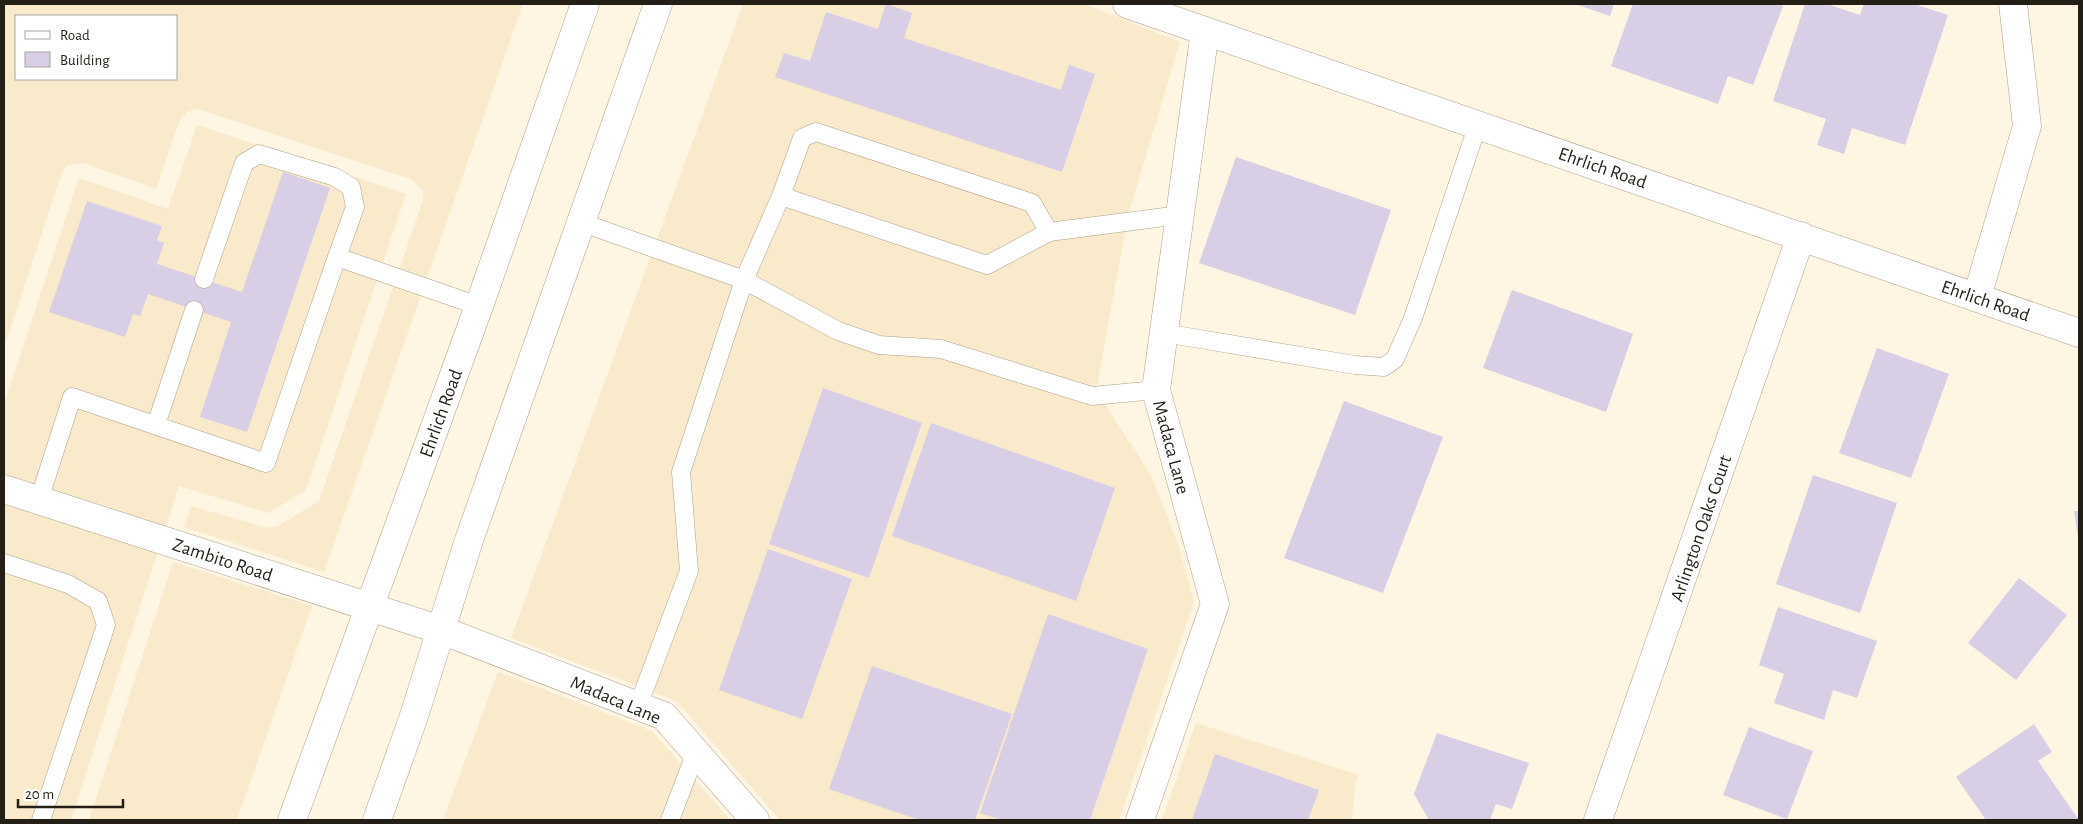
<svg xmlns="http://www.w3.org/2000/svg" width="2083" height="824" font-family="'Alegreya Sans',sans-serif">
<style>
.built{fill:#f9eacb;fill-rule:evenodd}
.building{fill:#d8cee6}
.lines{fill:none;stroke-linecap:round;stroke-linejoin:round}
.service-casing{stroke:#aba089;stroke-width:19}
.minor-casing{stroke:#aba089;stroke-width:29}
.secondary-casing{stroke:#aba089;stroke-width:29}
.service{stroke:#fff;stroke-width:18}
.minor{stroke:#fff;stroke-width:28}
.secondary{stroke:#fff;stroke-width:28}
.labels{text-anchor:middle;stroke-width:4;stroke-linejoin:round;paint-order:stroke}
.street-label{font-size:19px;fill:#231f16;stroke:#fff}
</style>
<rect width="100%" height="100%" fill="#fef5e2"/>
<!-- built -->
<g class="built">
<path d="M4,4H523L324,572L184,527L191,506L268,528L278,526L319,501L423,200V190L411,179L197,109L187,112L180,119L156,189L84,163L68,165L62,172L4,348ZM16,16H176V79H16Z"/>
<polygon points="743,4 1084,4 1180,42 1128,216 1096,391 1151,475 1179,547 1194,602 1119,820 780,820 680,705 671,699 511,638"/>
<polygon points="197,125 406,194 306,490 268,513 179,486 71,820 4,820 4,404 79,178 168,209"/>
<polygon points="173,562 312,606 237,820 89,820"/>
<polygon points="498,672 652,731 730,820 443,820"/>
<polygon points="1196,723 1359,775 1355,784 1352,820 1162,820"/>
</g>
<!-- building -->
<g class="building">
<polygon points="886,4 912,13 904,38 1061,90 1069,65 1095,74 1062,172 775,77 784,53 810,61 826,12 878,29"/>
<polygon points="1575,4 1614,4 1610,16"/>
<polygon points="1633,4 1777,4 1783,6 1753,85 1728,76 1718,104 1611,66"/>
<polygon points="1805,4 1827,4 1860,15 1864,4 1914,4 1948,15 1905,145 1852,128 1844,154 1817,145 1826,119 1773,101"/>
<polygon points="1236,157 1391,210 1355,315 1199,263"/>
<polygon points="283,172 330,188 247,432 200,417 231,322 148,294 140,316 133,314 125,337 49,312 87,201 162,226 157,240 164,243 157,264 242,292"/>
<polygon points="1512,290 1633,334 1606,412 1483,368"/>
<polygon points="1877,348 1949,374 1911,478 1839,453"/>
<polygon points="823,388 922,423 869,578 769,544"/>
<polygon points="1344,401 1443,437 1383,593 1284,558"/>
<polygon points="931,423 1115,488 1076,601 892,536"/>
<polygon points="1813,475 1897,503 1860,613 1776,584"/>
<polygon points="2074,511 2079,511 2079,538 2078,538"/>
<polygon points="768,549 852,579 802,719 719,690"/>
<polygon points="2019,578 2067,615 2016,680 1968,643"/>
<polygon points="1778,607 1877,641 1857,698 1833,690 1824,720 1774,703 1784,674 1759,665"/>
<polygon points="1048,614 1148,649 1090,820 1001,820 980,813"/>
<polygon points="872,666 1012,714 975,820 919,820 829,789"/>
<polygon points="2034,724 2052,752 2038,761 2079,820 1986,820 1956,777"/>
<polygon points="1749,727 1813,751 1787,819 1723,795"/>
<polygon points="1437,733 1529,763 1512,809 1496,804 1490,820 1429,820 1414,794"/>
<polygon points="1215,754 1319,790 1308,820 1192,820"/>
</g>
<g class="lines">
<!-- service casing -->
<g class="service-casing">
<g id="service">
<polyline points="781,196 802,138 816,132 1032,203 1049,232"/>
<polyline points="580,222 744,280 838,331 879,345 941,349 1092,396 1156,390"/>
<polyline points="204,279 244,163 259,154 335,177 351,187 355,207 337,257"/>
<polyline points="1164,333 1355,365 1384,367 1395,359 1413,318 1478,124"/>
<polyline points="156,425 194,310"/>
<polyline points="39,500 72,397 266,463 337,257 479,306"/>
<polyline points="4,563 68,584 98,601 106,625 41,820"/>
<polyline points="638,706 689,571 681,472 744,280 781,196 987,265 1049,232 1180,215"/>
<polyline points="670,820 696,752"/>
</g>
</g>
<!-- minor casing -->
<g class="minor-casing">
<g id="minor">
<polyline points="1127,4 2079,333"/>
<polyline points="1977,297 2027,126 2013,4"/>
<polyline points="4,489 441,630 664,716 755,820"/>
<polyline points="1140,820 1215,604 1156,390 1205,31"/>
<polyline points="1598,820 1801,236"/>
</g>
</g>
<!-- secondary casing -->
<g class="secondary-casing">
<g id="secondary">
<polyline points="292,820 479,306 585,4"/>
<polyline points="377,820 414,716 469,540 658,4"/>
</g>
</g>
<!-- service -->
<use href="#service" class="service"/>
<!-- minor -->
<use href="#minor" class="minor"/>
<!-- secondary -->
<use href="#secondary" class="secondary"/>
</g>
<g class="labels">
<!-- street labels -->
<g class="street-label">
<text transform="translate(1603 167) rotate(19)" y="7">Ehrlich Road</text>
<text transform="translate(1986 300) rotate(19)" y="7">Ehrlich Road</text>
<text transform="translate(440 413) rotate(-70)" y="7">Ehrlich Road</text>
<text transform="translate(1172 447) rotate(75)" y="7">Madaca Lane</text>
<text transform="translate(1700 528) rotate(-71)" y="7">Arlington Oaks Court</text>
<text transform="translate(223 559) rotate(18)" y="7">Zambito Road</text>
<text transform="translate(616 699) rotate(23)" y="7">Madaca Lane</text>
</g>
</g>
<!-- border -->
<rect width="2083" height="824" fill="none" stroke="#231f16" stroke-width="10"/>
<!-- legend -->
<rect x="15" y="15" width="162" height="65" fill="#ffffff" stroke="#a7a5a2"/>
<rect x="25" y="31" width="25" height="8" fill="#ffffff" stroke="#a7a5a2"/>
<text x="60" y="40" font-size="15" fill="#231f16">Road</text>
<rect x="25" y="52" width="25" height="15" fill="#d8cee6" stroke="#a7a5a2"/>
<text x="60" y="65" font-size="15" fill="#231f16">Building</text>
<!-- scale -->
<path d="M18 799v8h105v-8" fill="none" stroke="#231f16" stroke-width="2.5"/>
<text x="25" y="799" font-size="15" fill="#231f16" stroke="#ffffff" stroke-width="4" paint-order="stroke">20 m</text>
</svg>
